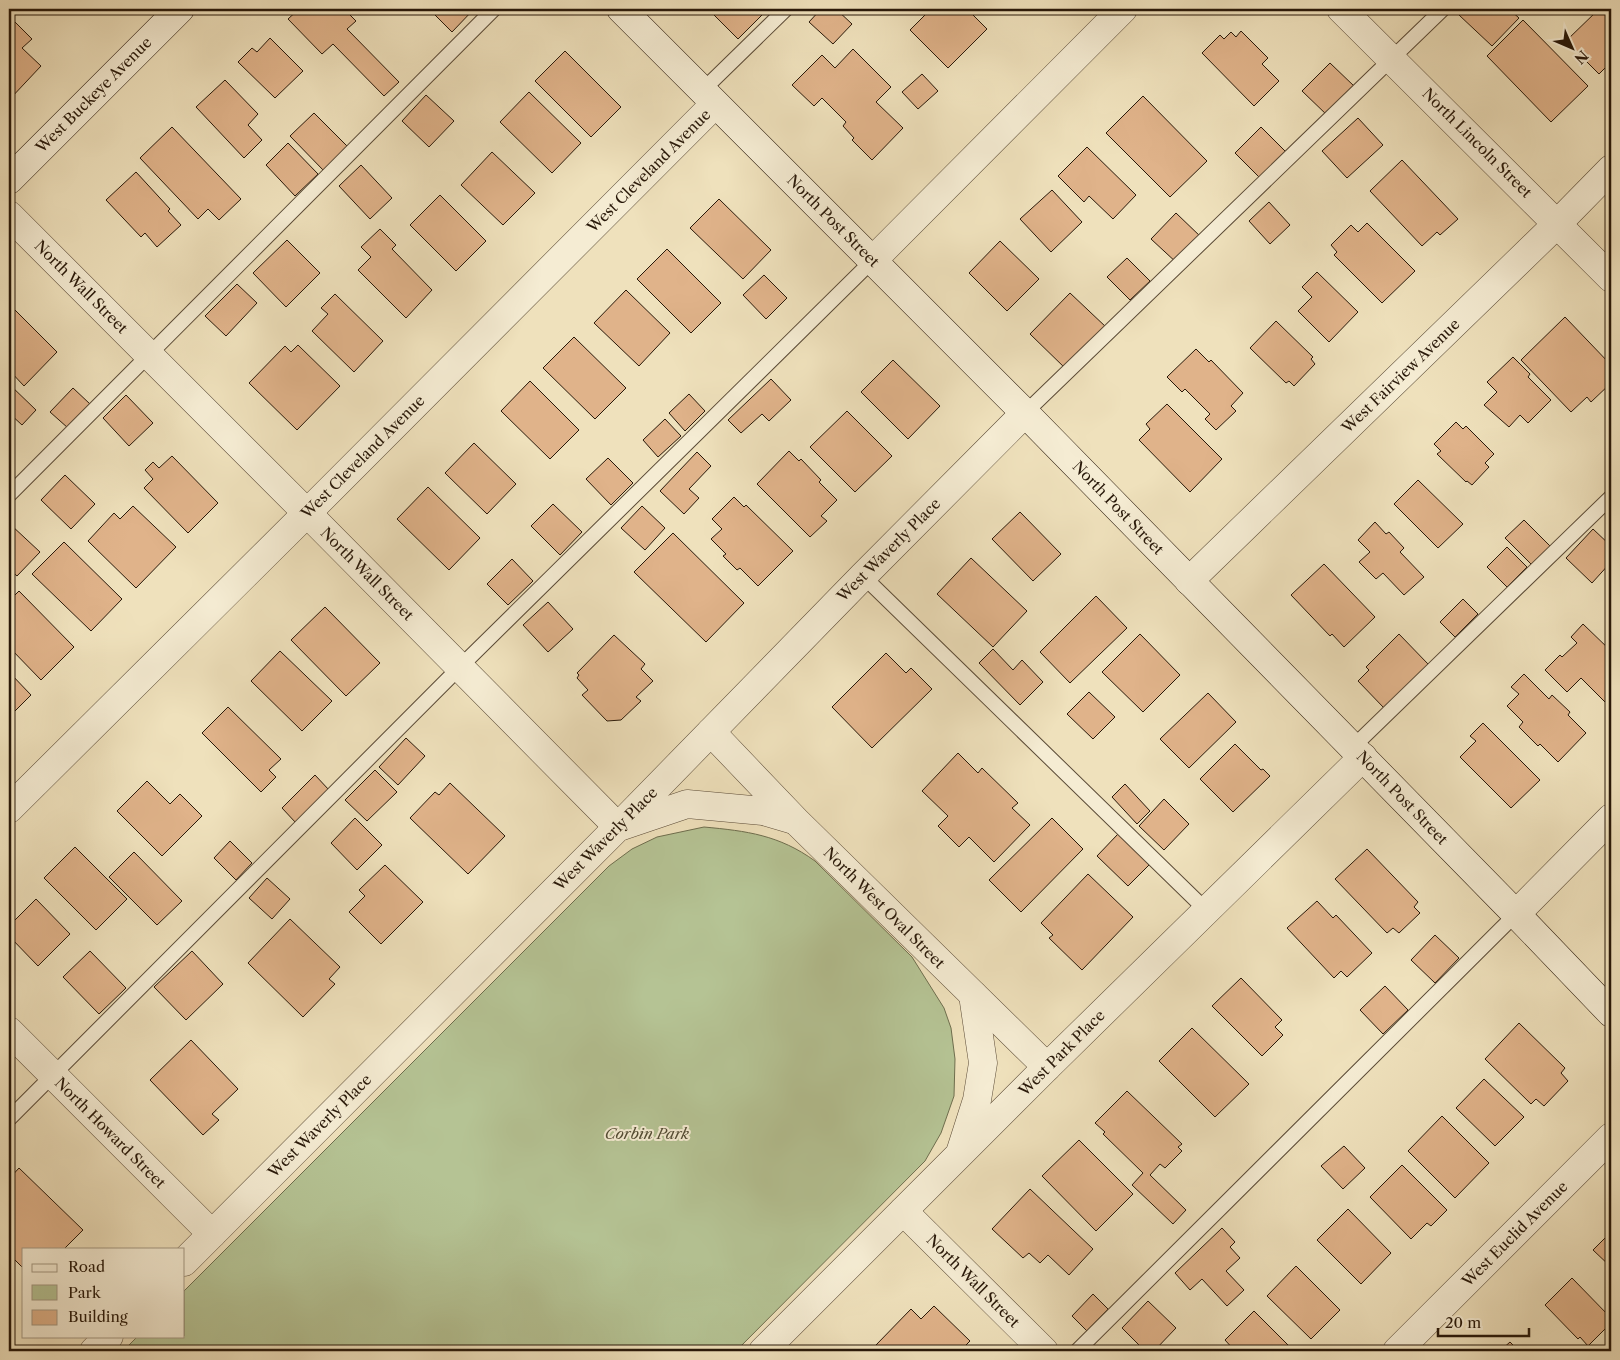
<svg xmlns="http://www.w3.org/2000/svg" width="1620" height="1360" font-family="'Libre Caslon Text',serif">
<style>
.green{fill:#b5c394;stroke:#6e6e4e}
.building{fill:#e0b38a;stroke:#281809}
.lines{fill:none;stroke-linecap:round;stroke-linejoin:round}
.lane-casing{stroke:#5a4a36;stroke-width:16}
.street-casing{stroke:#5a4a36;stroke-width:29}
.secondary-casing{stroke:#281809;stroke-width:29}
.lane{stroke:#f5ecd3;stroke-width:14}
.street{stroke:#f5ecd3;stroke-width:28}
.secondary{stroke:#f5ecd3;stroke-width:28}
.labels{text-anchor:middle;stroke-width:4;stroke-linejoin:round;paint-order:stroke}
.street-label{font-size:15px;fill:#281809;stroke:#f5ecd3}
.park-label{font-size:15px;font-style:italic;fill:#524b33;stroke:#f5ecd3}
</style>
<rect width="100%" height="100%" fill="#efe1bc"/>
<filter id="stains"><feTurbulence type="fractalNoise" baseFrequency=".004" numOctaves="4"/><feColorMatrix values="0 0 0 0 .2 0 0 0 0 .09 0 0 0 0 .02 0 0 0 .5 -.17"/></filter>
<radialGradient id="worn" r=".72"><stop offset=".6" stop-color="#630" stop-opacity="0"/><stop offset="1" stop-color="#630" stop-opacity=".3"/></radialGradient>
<!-- green -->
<path class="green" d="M704,827C747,831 779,835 815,861L912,957L944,1008L951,1028L955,1059L954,1096L941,1133L925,1161L736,1351H123L138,1336H184V1291L609,866L632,849L657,837Z"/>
<!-- building -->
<g class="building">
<polygon points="299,9 344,9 356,21 347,29 399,82 384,96 333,44 322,54 288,19"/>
<polygon points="429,9 474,9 452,32"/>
<polygon points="714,9 768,9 738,39 711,12"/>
<polygon points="821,9 836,9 852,24 833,44 809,22"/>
<polygon points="931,9 967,9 987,29 948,68 910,30"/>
<polygon points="1465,9 1509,9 1519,18 1492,46 1459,15"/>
<polygon points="1599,9 1611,20 1611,62 1599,74 1566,41"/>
<polygon points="13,20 32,39 22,48 41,66 9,100 9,25"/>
<polygon points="1523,20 1588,86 1551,122 1487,56"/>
<polygon points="1241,31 1268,58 1262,64 1279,81 1254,106 1202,53 1220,35 1224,39 1231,32 1236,37"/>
<polygon points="270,38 303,71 275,98 238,62 252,48 257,52"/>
<polygon points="853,49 891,87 876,102 903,128 872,160 852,140 854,138 843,126 846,122 822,98 814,106 792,85 822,55 835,68"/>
<polygon points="565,51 621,107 591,137 535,81"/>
<polygon points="1330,63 1355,87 1328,116 1302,91"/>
<polygon points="922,74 938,91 918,109 902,92"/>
<polygon points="225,80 258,114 248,125 262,140 244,158 196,107"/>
<polygon points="529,92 581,143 552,173 500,122"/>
<polygon points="426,95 454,121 429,147 402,121"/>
<polygon points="1143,96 1207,161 1170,197 1106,133"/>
<polygon points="314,113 349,148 325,172 290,136"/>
<polygon points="1358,118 1383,145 1347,178 1322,151"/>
<polygon points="172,127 241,199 219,220 208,209 198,219 140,158"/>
<polygon points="1261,127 1286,152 1259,177 1235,153"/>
<polygon points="288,143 318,174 295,196 266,165"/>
<polygon points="1087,147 1136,195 1113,219 1089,196 1084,202 1058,176"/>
<polygon points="492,152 535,193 503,225 461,185"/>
<polygon points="1402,160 1458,219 1440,235 1437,232 1422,246 1370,191"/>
<polygon points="361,165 392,198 370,219 339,186"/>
<polygon points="136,172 170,209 168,211 181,225 157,247 145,233 141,237 106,200"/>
<polygon points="1052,190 1082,222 1051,252 1020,219"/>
<polygon points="440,195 486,241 456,271 410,225"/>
<polygon points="719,199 771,250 743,279 690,228"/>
<polygon points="1269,202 1290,225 1270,244 1249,221"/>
<polygon points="1176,213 1202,238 1178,264 1151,239"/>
<polygon points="1367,223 1415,271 1382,303 1334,255 1337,252 1331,245 1351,225 1358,232"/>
<polygon points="380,229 396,245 392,249 432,290 406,318 358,270 371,257 361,247"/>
<polygon points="287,240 320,273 286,307 253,273"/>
<polygon points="1000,241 1039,279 1007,311 969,273"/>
<polygon points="667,249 721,303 691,333 637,279"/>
<polygon points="1127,258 1150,281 1130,300 1107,277"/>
<polygon points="1317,272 1358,312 1329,342 1298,311 1312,297 1302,287"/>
<polygon points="764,275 787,298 766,319 743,295"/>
<polygon points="237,284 257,303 226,336 205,316"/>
<polygon points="626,290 670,333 639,366 594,323"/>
<polygon points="1070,293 1107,328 1067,370 1030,334"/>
<polygon points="335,294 383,341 354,372 312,331 328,314 321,308"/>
<polygon points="9,304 57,352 24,386 9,370"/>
<polygon points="1565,317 1611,365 1611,383 1591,402 1587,397 1571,412 1521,360"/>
<polygon points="1276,321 1313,357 1311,359 1315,364 1294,386 1289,381 1286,383 1250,348"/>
<polygon points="574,337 626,388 595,419 543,368"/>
<polygon points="298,345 340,386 297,430 249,383 285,346 291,352"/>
<polygon points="1196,349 1209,362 1211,360 1243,393 1231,406 1236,411 1216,430 1205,419 1210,414 1185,389 1182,392 1167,377"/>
<polygon points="1513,357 1530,374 1528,377 1551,400 1528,423 1520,415 1509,427 1484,405 1497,392 1487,382"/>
<polygon points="893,360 940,406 908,439 861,392"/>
<polygon points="771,379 791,400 769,421 762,414 741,433 728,420"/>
<polygon points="530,381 579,430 550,459 501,411"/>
<polygon points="9,384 36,410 22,425 9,413"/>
<polygon points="73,388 90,404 68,428 50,412"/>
<polygon points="689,394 705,411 685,431 669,413"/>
<polygon points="126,395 153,423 129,446 103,418"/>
<polygon points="1167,404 1222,459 1190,492 1139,440 1150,429 1146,424"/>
<polygon points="847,411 892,456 855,492 810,447"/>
<polygon points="665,419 681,436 658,457 643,440"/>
<polygon points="1456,422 1463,429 1466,426 1494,454 1485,463 1489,467 1472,485 1467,481 1466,482 1437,454 1441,451 1434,444"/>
<polygon points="474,443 516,484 487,514 445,473"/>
<polygon points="789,451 799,461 801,459 821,480 819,482 837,500 821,516 827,521 810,537 757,484"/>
<polygon points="697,452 711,466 689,489 699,498 684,514 660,491"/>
<polygon points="172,456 218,503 188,533 144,488 153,479 145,470 153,462 159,468"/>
<polygon points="608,458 633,483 611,505 586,479"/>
<polygon points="65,475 95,504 71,529 41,500"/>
<polygon points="1418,480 1463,524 1438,548 1394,504"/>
<polygon points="428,487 480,538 449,570 397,519"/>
<polygon points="734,497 744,507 746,505 793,551 758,586 740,568 737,570 723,556 726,554 711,539 722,529 712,519"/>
<polygon points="553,504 582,532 560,555 531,526"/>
<polygon points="133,506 176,547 136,588 88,541 114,513 120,519"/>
<polygon points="642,506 665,528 645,550 621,528"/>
<polygon points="1020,512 1061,554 1033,581 992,539"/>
<polygon points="1524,520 1551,547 1532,565 1505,538"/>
<polygon points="1375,522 1386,534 1389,532 1404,548 1400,552 1424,577 1404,595 1383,573 1376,579 1359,562 1370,552 1358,540"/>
<polygon points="11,525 40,552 17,576 9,569 9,527"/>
<polygon points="1593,529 1611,546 1611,562 1592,583 1566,558"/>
<polygon points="673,533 744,603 706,642 634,572"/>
<polygon points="64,542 122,599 91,631 32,574"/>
<polygon points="1507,547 1527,567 1507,587 1487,567"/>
<polygon points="971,558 1027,611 993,647 937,594"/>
<polygon points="512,559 533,581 508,605 487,584"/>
<polygon points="1324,564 1375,617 1344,647 1332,634 1330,636 1291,595"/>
<polygon points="19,591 74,647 41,680 9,647 9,601"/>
<polygon points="1096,596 1127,628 1070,683 1040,652"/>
<polygon points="1463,599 1478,614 1455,637 1440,622"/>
<polygon points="548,602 573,629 548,652 523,625"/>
<polygon points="325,607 380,663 346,696 291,640"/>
<polygon points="1583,624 1611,651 1611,708 1581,678 1567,692 1545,670 1560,655 1562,657 1577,643 1571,637"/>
<polygon points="1140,634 1180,675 1143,712 1102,672"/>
<polygon points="1399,634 1428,664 1384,708 1358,681 1369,670 1366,667"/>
<polygon points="614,635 645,664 641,669 653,681 636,697 641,701 621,720 607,721 582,695 588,690 577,678 579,675 577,673"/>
<polygon points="993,649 1013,670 1022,660 1043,682 1020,705 979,663"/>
<polygon points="280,651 332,701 302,731 251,681"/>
<polygon points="886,653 906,673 911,668 932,689 872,748 832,707"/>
<polygon points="9,672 31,695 9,717"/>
<polygon points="1524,674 1549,699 1552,695 1570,712 1568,715 1586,733 1558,762 1540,744 1538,746 1519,727 1523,722 1507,706 1519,694 1511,687"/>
<polygon points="1089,692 1115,717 1093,739 1067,714"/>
<polygon points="1208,693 1236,722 1189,768 1160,739"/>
<polygon points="228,707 281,759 269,770 276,777 261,792 202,733"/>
<polygon points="1483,723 1540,780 1511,808 1460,757 1476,741 1470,736"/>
<polygon points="406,738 425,756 398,785 379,767"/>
<polygon points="1235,744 1261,770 1263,769 1270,776 1233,812 1200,779"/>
<polygon points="958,753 978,773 982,768 1018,803 1012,808 1030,825 994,862 969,837 959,847 938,826 948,816 922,791"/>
<polygon points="375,770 397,792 367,821 345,800"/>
<polygon points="315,775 329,790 296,823 282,808"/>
<polygon points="147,781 170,804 180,794 202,816 162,856 117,811"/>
<polygon points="450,783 505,836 468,874 410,818 435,792 439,795"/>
<polygon points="1125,784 1150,811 1137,824 1112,797"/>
<polygon points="1164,799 1189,824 1164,850 1139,826"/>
<polygon points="355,818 382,845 357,870 331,843"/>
<polygon points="1052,818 1083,849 1021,912 989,880"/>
<polygon points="1118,834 1149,865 1128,886 1097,856"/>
<polygon points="230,841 252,863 236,880 214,858"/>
<polygon points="75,847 127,899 96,930 44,878"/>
<polygon points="1367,849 1418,902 1414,907 1420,913 1399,933 1393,928 1387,933 1335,879"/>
<polygon points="134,852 182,901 157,925 109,877"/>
<polygon points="385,865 423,902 381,944 349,912 365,896 359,890"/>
<polygon points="1088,874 1133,917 1082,970 1049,938 1053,935 1041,923"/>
<polygon points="267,878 290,899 272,919 249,898"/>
<polygon points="36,899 70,934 38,966 9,936 9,926"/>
<polygon points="1317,901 1333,918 1336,915 1372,953 1347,977 1341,971 1334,978 1287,928"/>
<polygon points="290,919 340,967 329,979 335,984 303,1017 248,963"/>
<polygon points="1435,935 1459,958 1435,983 1411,960"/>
<polygon points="90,951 126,988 99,1014 63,977"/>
<polygon points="192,951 223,984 186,1020 154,987"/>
<polygon points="1241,978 1282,1020 1275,1027 1283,1035 1262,1056 1212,1006"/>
<polygon points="1385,986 1408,1010 1383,1034 1360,1010"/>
<polygon points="1519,1023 1565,1068 1561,1073 1568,1081 1544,1106 1536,1099 1531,1104 1485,1059"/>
<polygon points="1192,1028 1249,1084 1215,1117 1159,1061"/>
<polygon points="191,1040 238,1089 212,1114 219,1120 203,1135 150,1080"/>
<polygon points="1484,1079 1524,1117 1495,1146 1456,1108"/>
<polygon points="1127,1091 1182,1144 1178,1147 1182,1151 1165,1168 1160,1164 1150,1175 1186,1210 1173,1224 1132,1185 1143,1173 1103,1134 1105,1132 1095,1123"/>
<polygon points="1442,1116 1489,1163 1455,1198 1408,1151"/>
<polygon points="1079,1140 1133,1194 1096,1231 1042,1176"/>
<polygon points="1344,1146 1365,1168 1343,1189 1321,1166"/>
<polygon points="1402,1165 1447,1210 1431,1226 1427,1223 1411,1239 1370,1197"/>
<polygon points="19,1168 83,1230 64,1249 24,1249 24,1269 9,1254 9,1179"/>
<polygon points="1030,1189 1093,1249 1069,1275 1048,1255 1040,1263 1029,1253 1023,1258 992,1229"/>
<polygon points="1348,1209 1391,1253 1361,1284 1317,1240"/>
<polygon points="1222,1228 1235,1242 1230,1247 1240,1258 1226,1271 1244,1290 1227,1306 1202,1279 1190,1290 1175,1273"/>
<polygon points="1611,1232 1611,1267 1593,1250"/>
<polygon points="1296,1266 1340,1310 1311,1339 1267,1296"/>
<polygon points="1572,1278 1611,1318 1611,1323 1588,1346 1580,1337 1578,1339 1545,1305"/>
<polygon points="1093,1294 1108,1309 1087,1331 1072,1316"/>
<polygon points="1148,1301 1176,1328 1154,1351 1145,1351 1122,1328"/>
<polygon points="934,1306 970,1341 960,1351 882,1351 876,1345 911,1309 921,1319"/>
<polygon points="1254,1311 1294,1351 1235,1351 1225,1340"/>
<polygon points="1510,1342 1519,1351 1500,1351"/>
</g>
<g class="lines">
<!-- lane casing -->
<g class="lane-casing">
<g id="lane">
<polyline points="703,90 786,9"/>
<polyline points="1025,413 1443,9"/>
<polyline points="9,495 494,9"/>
<polyline points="863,576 1206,910"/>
<polyline points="1353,747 1611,497"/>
<polyline points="9,1119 460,667 872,261"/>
<polyline points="1077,1351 1516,914"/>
</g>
</g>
<!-- street casing -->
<g class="street-casing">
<g id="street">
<polyline points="1341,9 1611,278"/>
<polyline points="9,215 307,513 618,827"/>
<polyline points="872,261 1123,9"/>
<polyline points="1189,581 1558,223 1611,169"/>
<polyline points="711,732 795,820 1047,1067"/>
<polyline points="9,809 307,513 715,104"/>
<polyline points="622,826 687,804 763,811 794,820"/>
<polyline points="1516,914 1611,818"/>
<polyline points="9,1031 212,1234"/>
<polyline points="961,1150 977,1100 983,1063 973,995"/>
<polyline points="903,1211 1044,1351"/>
<polyline points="184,1262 618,827 863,576 1025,413"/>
<polyline points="94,1351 109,1336"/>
<polyline points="763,1351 1047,1067 1363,757"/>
<polyline points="1397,1351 1611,1137"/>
</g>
</g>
<!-- secondary casing -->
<g class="secondary-casing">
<g id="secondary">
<polyline points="621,9 1025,413 1516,914 1611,1013"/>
<polyline points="9,180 180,9"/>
</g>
</g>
<!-- lane -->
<use href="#lane" class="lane"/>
<!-- street -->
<use href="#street" class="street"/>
<!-- secondary -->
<use href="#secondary" class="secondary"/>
</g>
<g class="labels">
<!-- street labels -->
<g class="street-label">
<text transform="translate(94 95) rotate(-45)" y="5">West Buckeye Avenue</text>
<text transform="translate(1477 143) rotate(45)" y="5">North Lincoln Street</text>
<text transform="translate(649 171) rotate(-45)" y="5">West Cleveland Avenue</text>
<text transform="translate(833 221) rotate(45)" y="5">North Post Street</text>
<text transform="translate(81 287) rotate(45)" y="5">North Wall Street</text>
<text transform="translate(1401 376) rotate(-44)" y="5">West Fairview Avenue</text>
<text transform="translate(363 457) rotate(-45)" y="5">West Cleveland Avenue</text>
<text transform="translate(1118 508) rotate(46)" y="5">North Post Street</text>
<text transform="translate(889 550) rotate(-45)" y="5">West Waverly Place</text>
<text transform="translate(367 574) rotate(45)" y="5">North Wall Street</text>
<text transform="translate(1402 798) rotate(46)" y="5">North Post Street</text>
<text transform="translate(606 839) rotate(-45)" y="5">West Waverly Place</text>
<text transform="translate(884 908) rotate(45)" y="5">North West Oval Street</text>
<text transform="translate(1062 1053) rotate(-45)" y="5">West Park Place</text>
<text transform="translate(320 1126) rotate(-45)" y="5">West Waverly Place</text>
<text transform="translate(110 1133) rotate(45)" y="5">North Howard Street</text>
<text transform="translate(1515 1234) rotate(-45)" y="5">West Euclid Avenue</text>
<text transform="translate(973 1281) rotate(45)" y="5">North Wall Street</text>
</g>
<!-- park labels -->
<g class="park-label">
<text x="647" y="1139">Corbin Park</text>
</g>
</g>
<!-- margin -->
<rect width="1620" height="1360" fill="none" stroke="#efe1bc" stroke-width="30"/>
<rect x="10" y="10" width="1600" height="1340" fill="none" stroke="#281809" stroke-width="2.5"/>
<rect x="15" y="15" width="1590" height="1330" fill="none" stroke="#281809"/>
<!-- legend -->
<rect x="22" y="1248" width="162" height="90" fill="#f5ecd3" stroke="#a39782"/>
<rect x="32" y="1264" width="25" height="8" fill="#f5ecd3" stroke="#a39782"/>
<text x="68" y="1272" font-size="15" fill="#281809">Road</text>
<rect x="32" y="1285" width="25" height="15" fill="#b5c394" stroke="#a39782"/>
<text x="68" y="1298" font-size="15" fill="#281809">Park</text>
<rect x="32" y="1310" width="25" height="15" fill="#e0b38a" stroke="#a39782"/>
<text x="68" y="1322" font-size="15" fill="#281809">Building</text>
<!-- north arrow -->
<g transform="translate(1572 48) rotate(135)" stroke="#f5ecd3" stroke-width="4" paint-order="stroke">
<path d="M0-4L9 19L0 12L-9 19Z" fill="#281809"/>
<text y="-8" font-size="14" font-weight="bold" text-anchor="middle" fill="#281809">N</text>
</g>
<!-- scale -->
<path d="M1438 1328v8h91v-8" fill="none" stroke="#281809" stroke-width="2.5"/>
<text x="1445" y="1328" font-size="15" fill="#281809" stroke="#f5ecd3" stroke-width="4" paint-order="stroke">20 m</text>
<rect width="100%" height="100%" filter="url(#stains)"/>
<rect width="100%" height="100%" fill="url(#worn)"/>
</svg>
